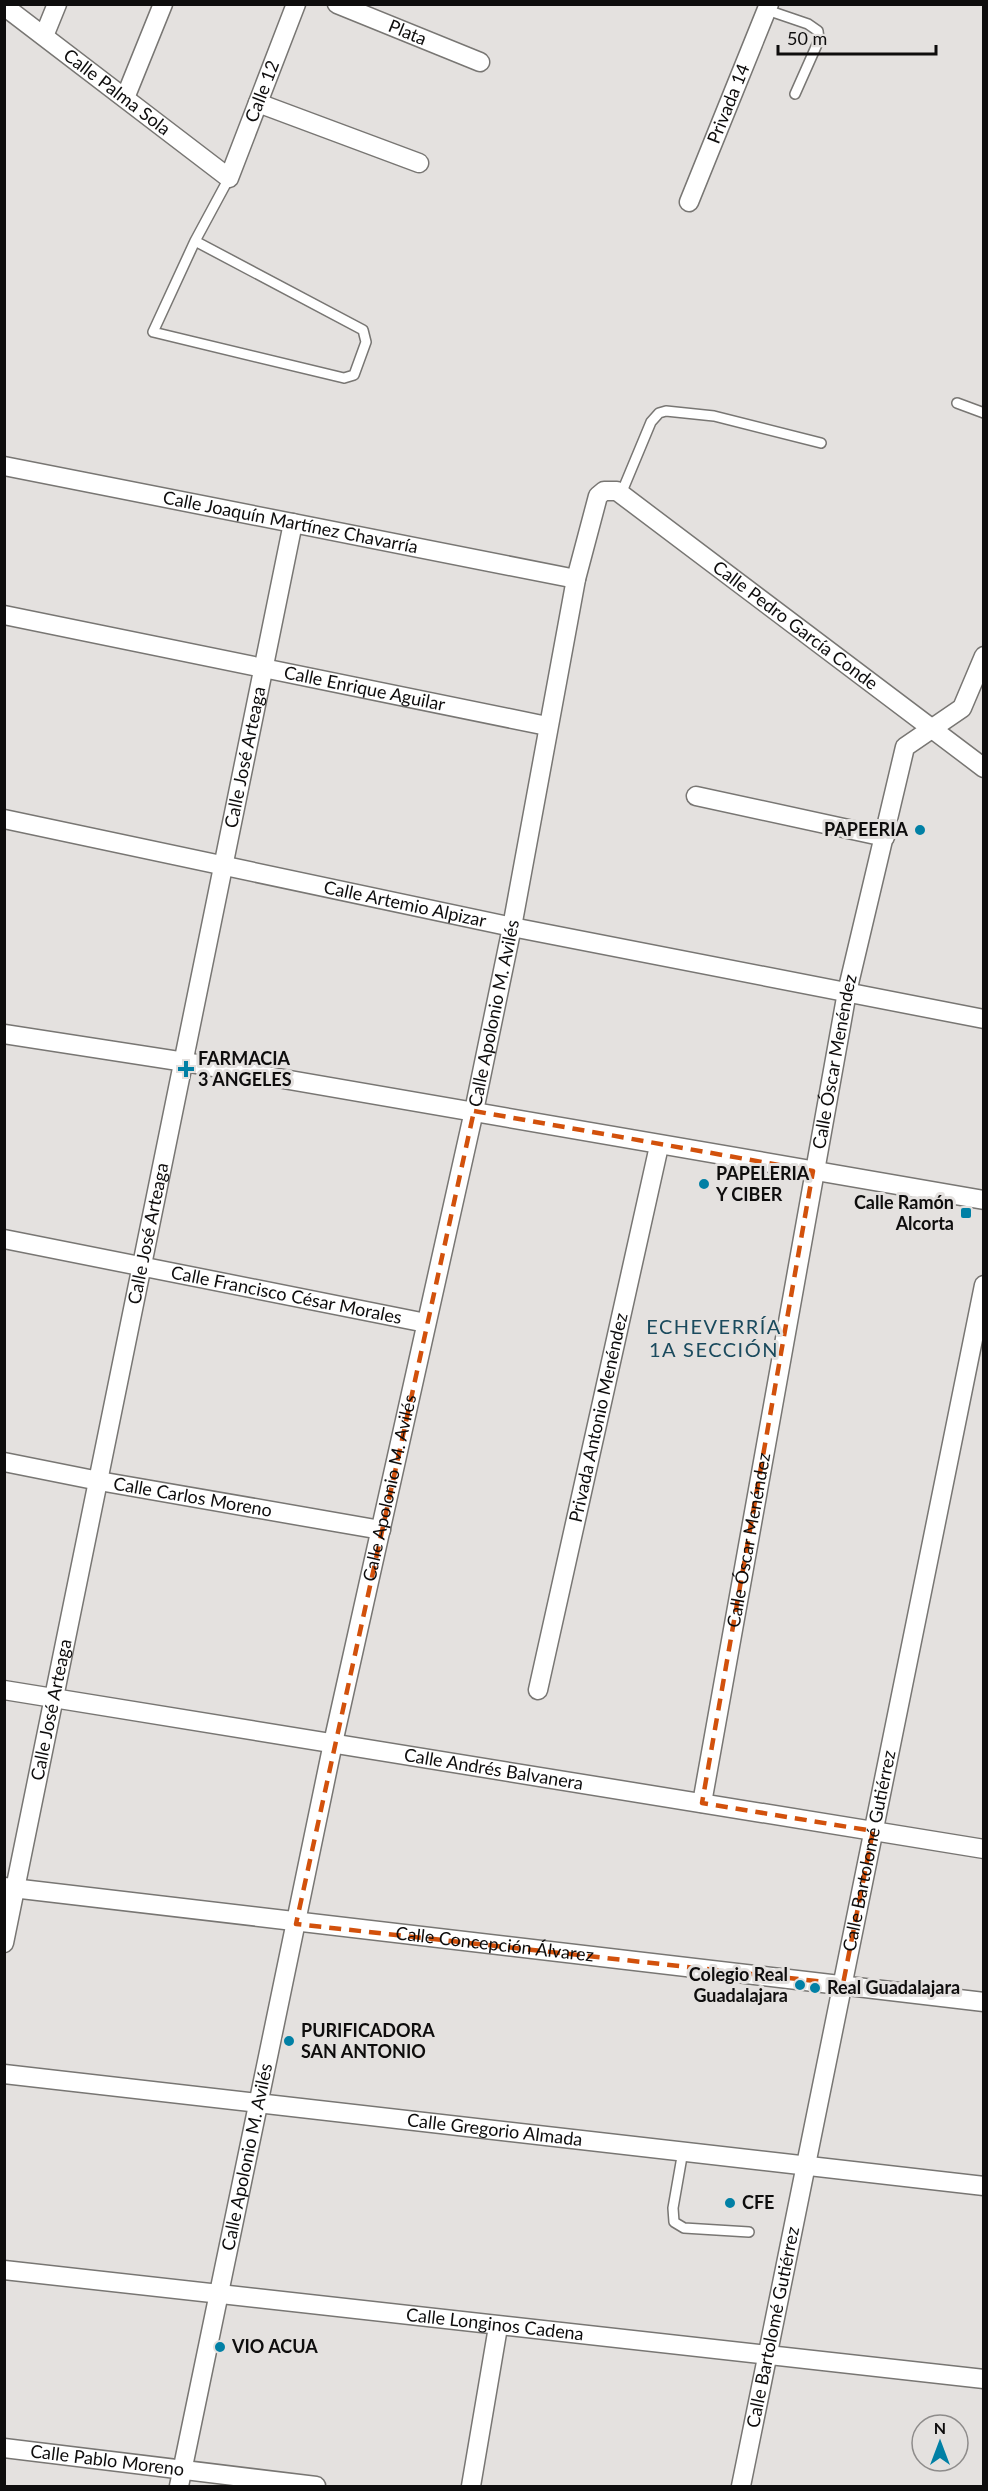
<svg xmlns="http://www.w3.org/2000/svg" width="988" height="2491" font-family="Lato,sans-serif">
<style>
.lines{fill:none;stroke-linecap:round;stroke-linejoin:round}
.lane-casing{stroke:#787673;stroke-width:12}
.street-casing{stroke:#787673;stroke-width:21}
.lane{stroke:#fff;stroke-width:9}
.street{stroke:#fff;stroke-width:18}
.marked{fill:none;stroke:#d2510c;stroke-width:4.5;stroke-dasharray:12 8;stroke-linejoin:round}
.poi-dot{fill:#0180a5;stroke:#e4e1df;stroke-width:2}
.labels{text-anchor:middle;stroke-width:6;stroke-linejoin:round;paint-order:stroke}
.street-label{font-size:18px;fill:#0e0d0d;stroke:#e4e1df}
.poi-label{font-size:18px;font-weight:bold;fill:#0e0d0d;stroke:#e4e1df;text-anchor:start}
.neighbourhood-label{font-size:20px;letter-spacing:1.5px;fill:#1a4a5d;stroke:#e4e1df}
</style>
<rect width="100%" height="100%" fill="#e4e1df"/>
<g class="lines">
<!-- lane casing -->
<g class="lane-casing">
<g id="lane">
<polyline points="767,10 808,24 818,31 819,40 795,94"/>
<polyline points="195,241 153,332 344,378 354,375 366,342 363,330 195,241 229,178"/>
<polyline points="957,403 984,413"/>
<polyline points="621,494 651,422 659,413 666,411 714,416 821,443"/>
<polyline points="683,2151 673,2208 674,2222 684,2228 749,2232"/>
</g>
</g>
<!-- street casing -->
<g class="street-casing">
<g id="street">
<path id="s1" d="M337,4L480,62"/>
<path id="s2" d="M4,6L229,178L296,4"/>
<polyline points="44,36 57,4"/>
<polyline points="125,98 163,4"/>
<polyline points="258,103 419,163"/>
<path id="s3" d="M689,202L769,4"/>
<path id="s4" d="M4,466L576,579"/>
<path id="s5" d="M4,615L547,726"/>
<polyline points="696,796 885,837"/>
<path id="s6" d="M4,819L512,927L984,1019"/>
<polyline points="4,1034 185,1062 984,1200"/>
<path id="s7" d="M4,1239L426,1323"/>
<path id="s8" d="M4,1462L99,1481L381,1530"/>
<path id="s9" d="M4,1690L984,1849"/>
<path id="s10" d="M538,1690L659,1146"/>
<path id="s11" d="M702,1803L847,992L905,747L962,708L984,656"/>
<path id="s12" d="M4,1887C331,1928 658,1961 984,2002"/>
<path id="s13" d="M4,1943L293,523"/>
<path id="s14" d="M4,2074L984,2186"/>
<path id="s15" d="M4,2270L984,2379"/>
<path id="s16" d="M4,2448L316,2486"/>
<path id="s17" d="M179,2486L333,1743L474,1111L512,927L576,579L598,496L604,491H617L984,768"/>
<polyline points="471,2486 498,2327"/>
<path id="s18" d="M741,2486L984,1285"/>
</g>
</g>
<!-- lane -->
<use href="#lane" class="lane"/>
<!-- street -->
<use href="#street" class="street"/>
</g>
<!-- marked area -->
<path class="marked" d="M474,1111L813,1171L702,1803L873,1831L843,1984L296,1924Z"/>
<!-- markers -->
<g class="poi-dot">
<circle cx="920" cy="830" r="6"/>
<path d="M183 1060h6v6h6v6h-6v6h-6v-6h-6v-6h6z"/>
<circle cx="704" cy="1184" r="6"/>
<rect x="960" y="1207" width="12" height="12" rx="3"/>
<circle cx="800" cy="1985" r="6"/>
<circle cx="815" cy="1988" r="6"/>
<circle cx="289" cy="2041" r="6"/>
<circle cx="730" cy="2203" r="6"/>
<circle cx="220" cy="2347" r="6"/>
</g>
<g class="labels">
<!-- street labels -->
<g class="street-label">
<text dy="6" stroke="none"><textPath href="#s1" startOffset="76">Plata</textPath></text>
<text dy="6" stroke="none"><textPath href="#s2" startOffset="376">Calle 12</textPath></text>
<text dy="6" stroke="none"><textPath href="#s2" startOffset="142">Calle Palma Sola</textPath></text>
<text dy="6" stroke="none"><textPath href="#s3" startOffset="106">Privada 14</textPath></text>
<text dy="6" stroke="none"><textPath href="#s4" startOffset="292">Calle Joaquín Martínez Chavarría</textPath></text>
<text dy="6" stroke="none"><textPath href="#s17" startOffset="2278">Calle Pedro García Conde</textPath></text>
<text dy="6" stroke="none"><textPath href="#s5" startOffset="368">Calle Enrique Aguilar</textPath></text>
<text dy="6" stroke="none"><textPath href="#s13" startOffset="1210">Calle José Arteaga</textPath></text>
<text dy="6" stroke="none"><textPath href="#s6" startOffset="410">Calle Artemio Alpizar</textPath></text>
<text dy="6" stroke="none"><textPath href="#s17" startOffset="1506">Calle Apolonio M. Avilés</textPath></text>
<text dy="6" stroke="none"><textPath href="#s11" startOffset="753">Calle Óscar Menéndez</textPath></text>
<text dy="6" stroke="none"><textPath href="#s13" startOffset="724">Calle José Arteaga</textPath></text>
<text dy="6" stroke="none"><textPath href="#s7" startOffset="288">Calle Francisco César Morales</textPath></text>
<text dy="6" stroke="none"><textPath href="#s10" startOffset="279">Privada Antonio Menéndez</textPath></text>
<text dy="6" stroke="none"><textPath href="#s17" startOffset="1020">Calle Apolonio M. Avilés</textPath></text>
<text dy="6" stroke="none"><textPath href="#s8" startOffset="192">Calle Carlos Moreno</textPath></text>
<text dy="6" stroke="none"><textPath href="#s11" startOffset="267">Calle Óscar Menéndez</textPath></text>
<text dy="6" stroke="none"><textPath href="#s13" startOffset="238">Calle José Arteaga</textPath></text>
<text dy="6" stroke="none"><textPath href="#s9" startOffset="496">Calle Andrés Balvanera</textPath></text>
<text dy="6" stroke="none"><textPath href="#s18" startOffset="648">Calle Bartolomé Gutiérrez</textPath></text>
<text dy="6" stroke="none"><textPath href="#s12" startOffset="494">Calle Concepción Álvarez</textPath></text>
<text dy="6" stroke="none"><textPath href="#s14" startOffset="494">Calle Gregorio Almada</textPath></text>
<text dy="6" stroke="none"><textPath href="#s17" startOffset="336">Calle Apolonio M. Avilés</textPath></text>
<text dy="6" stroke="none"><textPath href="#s15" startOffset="494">Calle Longinos Cadena</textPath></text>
<text dy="6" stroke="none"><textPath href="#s18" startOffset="162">Calle Bartolomé Gutiérrez</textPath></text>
<text dy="6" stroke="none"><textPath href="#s16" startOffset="104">Calle Pablo Moreno</textPath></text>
</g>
<!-- poi labels -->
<g class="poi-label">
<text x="908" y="836" text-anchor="end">PAPEERIA</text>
<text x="198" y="1065">FARMACIA<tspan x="198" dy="21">3 ANGELES</tspan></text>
<text x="716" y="1180">PAPELERIA<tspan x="716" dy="21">Y CIBER</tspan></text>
<text x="954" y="1209" text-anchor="end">Calle Ramón<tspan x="954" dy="21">Alcorta</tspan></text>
<text x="788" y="1981" text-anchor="end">Colegio Real<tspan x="788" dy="21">Guadalajara</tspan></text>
<text x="827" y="1994">Real Guadalajara</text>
<text x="301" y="2037">PURIFICADORA<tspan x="301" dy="21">SAN ANTONIO</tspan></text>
<text x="742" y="2209">CFE</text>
<text x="232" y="2353">VIO ACUA</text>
</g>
<!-- neighbourhood labels -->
<g class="neighbourhood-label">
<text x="714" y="1334">ECHEVERRÍA<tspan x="714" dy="23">1A SECCIÓN</tspan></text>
</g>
</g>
<!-- border -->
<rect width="988" height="2491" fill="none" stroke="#0e0d0d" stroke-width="12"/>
<!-- north arrow -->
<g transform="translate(940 2443)"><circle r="28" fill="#e4e1df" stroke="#8e8c8b" stroke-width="1.5"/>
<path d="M0-4.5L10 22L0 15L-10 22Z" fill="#0180a5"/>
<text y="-9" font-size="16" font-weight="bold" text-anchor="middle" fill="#0e0d0d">N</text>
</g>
<!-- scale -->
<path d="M778 45v9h158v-9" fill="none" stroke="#0e0d0d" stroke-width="3"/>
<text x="787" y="45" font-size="18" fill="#0e0d0d" stroke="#e4e1df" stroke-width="4.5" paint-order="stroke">50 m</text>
</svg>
